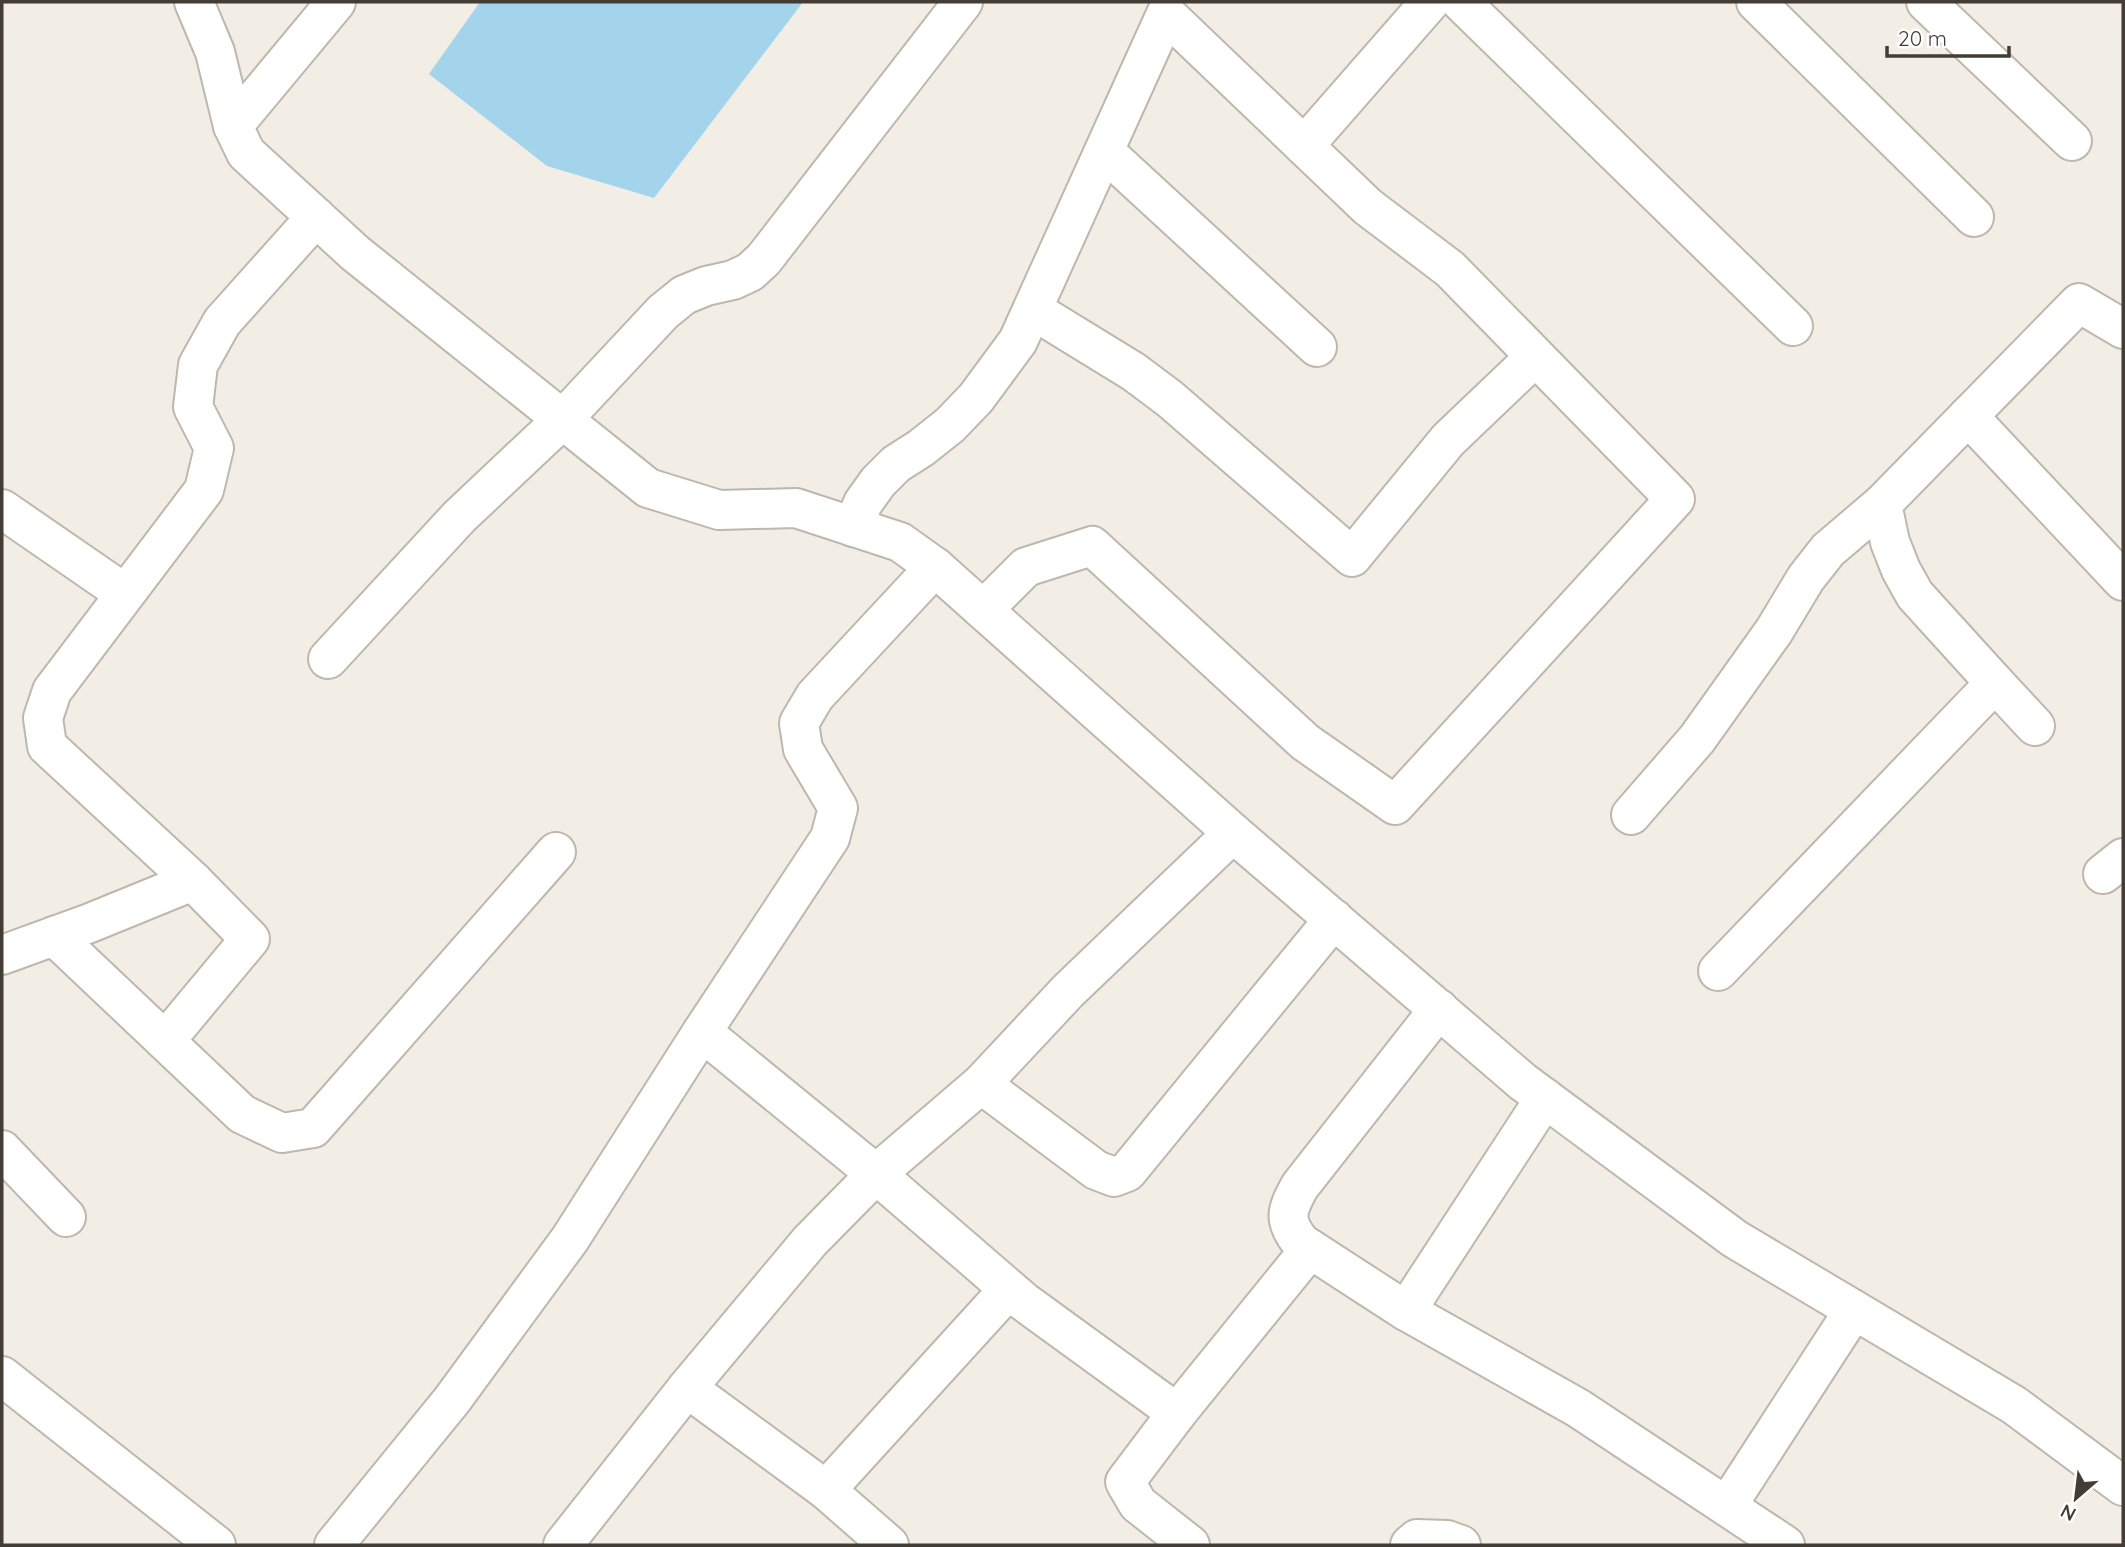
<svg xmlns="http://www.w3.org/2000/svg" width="2125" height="1547" font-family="Quicksand,sans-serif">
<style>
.water{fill:#a4d3ec}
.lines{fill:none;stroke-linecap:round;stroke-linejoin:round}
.minor-casing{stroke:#bfb7ab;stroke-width:42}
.tertiary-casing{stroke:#bfb7ab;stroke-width:42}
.minor{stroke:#fff;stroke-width:38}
.tertiary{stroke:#fff;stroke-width:38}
</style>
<rect width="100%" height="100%" fill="#f2ede5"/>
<!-- water -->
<polygon class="water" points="480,2 803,2 654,198 547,166 429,74"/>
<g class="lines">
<!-- minor casing -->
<g class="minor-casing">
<g id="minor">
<polyline points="1461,2 1793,326"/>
<polyline points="1756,2 1974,217"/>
<polyline points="1926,2 2072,141"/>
<polyline points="233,126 336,2"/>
<polyline points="1304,146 1430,2"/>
<polyline points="1104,151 1317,347"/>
<polyline points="316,217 222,322 198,365 193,407 214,448 204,490 52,691 43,718 47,746 193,881 250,939 165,1041 242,1114 282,1133 313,1128 556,852"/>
<polyline points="1033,310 1134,372 1170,399 1352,557 1448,440 1535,357"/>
<polyline points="1968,416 2123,581"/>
<polyline points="2,509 124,593"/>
<polyline points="853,527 863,503 878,482 896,464 921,448 950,425 976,398 1018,341 1166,14 1368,207 1450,269 1675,499 1395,805 1305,742 1092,546 1026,567 983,610"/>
<polyline points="935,567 815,696 799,723 803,749 838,808 830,838 702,1032 876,1174 1023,1301 1177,1413 1125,1482 1138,1504 1190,1545"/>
<polyline points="328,659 459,517 562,420 663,312 684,295 706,286 733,280 750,272 764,259 963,2"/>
<polyline points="1995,683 2035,726"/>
<polyline points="1631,815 1697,739 1774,631 1806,578 1828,550 1882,504"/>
<polyline points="2103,874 2123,858"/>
<polyline points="54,936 165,1041"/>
<polyline points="2,955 90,923 193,881"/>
<polyline points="1718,971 1995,683 1915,595 1901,570 1890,542 1882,504 2079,303 2123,329"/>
<polyline points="981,1084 1096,1170 1114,1177 1127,1172 1334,919"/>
<polyline points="1545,1098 1406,1311 1578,1408 1785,1545"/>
<polyline points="2,1150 66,1217"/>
<path d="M1406,1311L1301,1243C1283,1220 1286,1211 1300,1186L1439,1009"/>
<polyline points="2,1376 216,1545"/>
<polyline points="687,1388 826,1490"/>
<polyline points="1177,1413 1310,1249"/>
<polyline points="1727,1506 1854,1310"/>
<polyline points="334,1545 452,1400 570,1239 702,1032"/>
<polyline points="563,1545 687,1388 810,1241 876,1174 981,1084 1068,991 1233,833"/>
<polyline points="889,1545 826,1490 1009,1289"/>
<polyline points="1410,1545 1417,1539 1447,1540 1461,1545"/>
</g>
</g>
<!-- tertiary casing -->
<g class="tertiary-casing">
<polyline id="tertiary" points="194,2 215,52 233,126 246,153 355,253 648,488 719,510 796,508 900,542 935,567 1233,833 1523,1082 1735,1239 2014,1405 2123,1486"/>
</g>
<!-- minor -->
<use href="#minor" class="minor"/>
<!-- tertiary -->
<use href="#tertiary" class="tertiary"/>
</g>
<!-- border -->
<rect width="2125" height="1547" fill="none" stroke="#443d35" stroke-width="7"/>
<!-- north arrow -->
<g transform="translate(2076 1498) rotate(208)" stroke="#ffffff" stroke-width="5" paint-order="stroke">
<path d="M0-5L12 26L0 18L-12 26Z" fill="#443d35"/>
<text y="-10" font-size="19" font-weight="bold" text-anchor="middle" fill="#443d35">N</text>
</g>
<!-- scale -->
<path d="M1887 46v10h122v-10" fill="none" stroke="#443d35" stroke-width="3.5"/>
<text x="1898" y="46" font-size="21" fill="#443d35" stroke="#ffffff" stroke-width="5" paint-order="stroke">20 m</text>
</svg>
